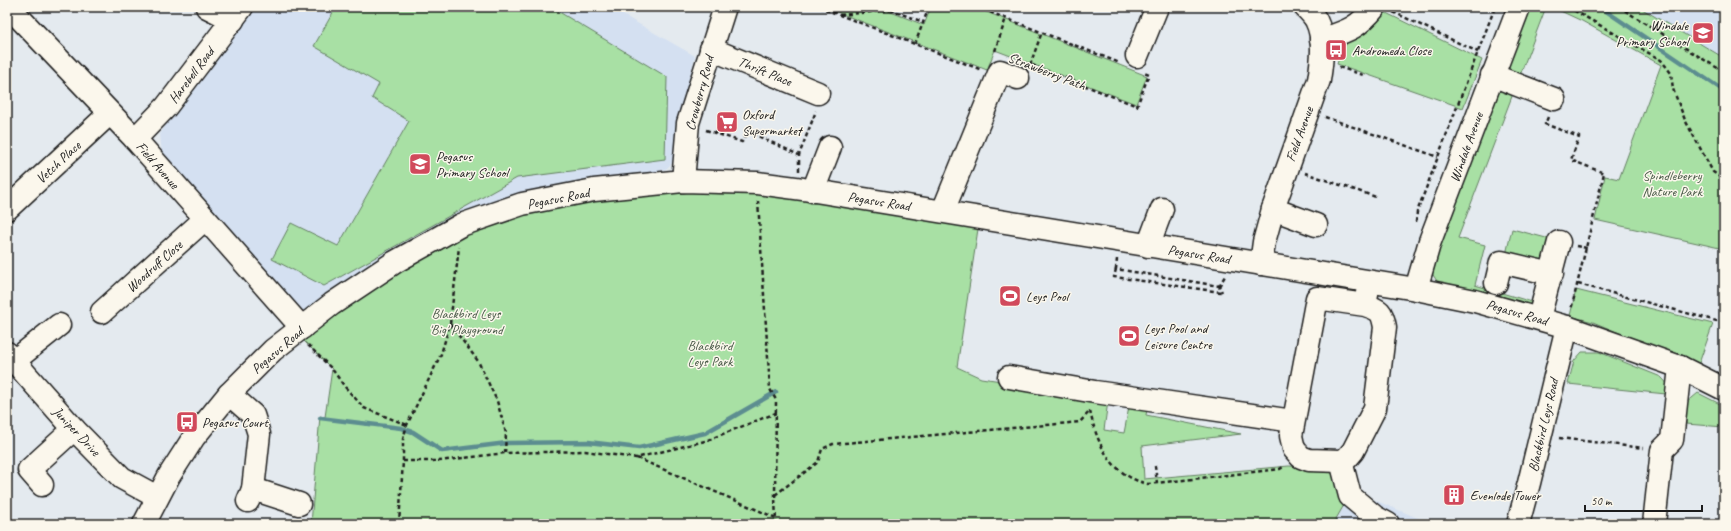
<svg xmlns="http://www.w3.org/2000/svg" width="1731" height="531" font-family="Caveat,sans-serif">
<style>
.built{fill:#d4e0f1}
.green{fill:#a8e0a4;stroke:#627e60}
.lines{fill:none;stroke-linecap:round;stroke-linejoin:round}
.stream{stroke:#5c8d90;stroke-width:4.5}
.minor-casing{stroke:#1c1c1c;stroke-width:25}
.path{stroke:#1c1c1c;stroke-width:2.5;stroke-dasharray:4 3;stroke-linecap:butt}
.minor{stroke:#fbf7ec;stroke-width:22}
.labels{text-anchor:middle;stroke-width:3;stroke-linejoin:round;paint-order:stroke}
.poi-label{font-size:14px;fill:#1c1c1c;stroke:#fbf7ec;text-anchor:start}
.street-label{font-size:14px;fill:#1c1c1c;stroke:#fbf7ec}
.park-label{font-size:14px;fill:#465745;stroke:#fbf7ec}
</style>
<rect width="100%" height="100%" fill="#e4eaef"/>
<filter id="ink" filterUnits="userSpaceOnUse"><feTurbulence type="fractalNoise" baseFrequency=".025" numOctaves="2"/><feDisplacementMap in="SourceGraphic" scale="8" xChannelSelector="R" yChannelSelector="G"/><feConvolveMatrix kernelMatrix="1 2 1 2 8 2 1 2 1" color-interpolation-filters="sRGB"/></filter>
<g filter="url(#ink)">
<!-- built -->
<g class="built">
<polygon points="242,7 609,7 695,56 678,126 676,159 666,169 594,190 302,328 162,155 160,134"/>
<polygon points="1639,7 1724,7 1724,58"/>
<polygon points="1353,491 1432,524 1333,524"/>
</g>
<!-- green -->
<g class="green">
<polygon points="336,7 551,7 667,77 665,159 517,178 324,286 272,259 291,223 338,246 409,121 372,98 379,84 314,46"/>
<polygon points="824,7 878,7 924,25 931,7 974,7 1147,76 1136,104 995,50 987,70"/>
<polygon points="1528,7 1546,7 1458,238 1485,245 1475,285 1532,302 1529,309 1440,286 1430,270"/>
<polygon points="1552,7 1639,7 1724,58 1724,249 1595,220 1605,176 1619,179 1661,65 1582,21"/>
<polygon points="1378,9 1482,60 1463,108 1337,64 1342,49"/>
<polygon points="683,181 943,211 978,229 957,367 981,378 1103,396 1108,401 1104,430 1124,433 1129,407 1148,404 1146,415 1241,434 1142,446 1144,479 1289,466 1331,469 1344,505 1333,524 311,524 320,416 325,417 332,369 302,339 302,328 461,225"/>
<polygon points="1512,229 1550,239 1542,267 1508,259 1507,250"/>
<polygon points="1576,290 1713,324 1698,366 1593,322 1570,316"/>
<path d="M1582,352H1599L1661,377C1667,383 1670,386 1666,394L1568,384L1574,361Z"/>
<polygon points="1698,393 1724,406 1724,427 1686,424 1686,403"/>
</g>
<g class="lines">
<!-- stream -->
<g class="stream">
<polyline points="1600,7 1724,91"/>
<polyline points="320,418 401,428 413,432 442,451 507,443 588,442 639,448 705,433 776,392"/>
</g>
<!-- minor casing -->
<g class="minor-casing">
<g id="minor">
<polyline points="9,7 135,139 302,328"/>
<polyline points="207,7 233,20"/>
<path d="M1321,40C1347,31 1357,29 1375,7"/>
<polyline points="711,49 818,93"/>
<polyline points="1137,56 1157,7"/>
<polyline points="1492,75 1554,99"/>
<polyline points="135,139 166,107 242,7"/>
<polyline points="683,181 688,123 725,7"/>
<polyline points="813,191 830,147"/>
<polyline points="7,209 109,114"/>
<polyline points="1273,209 1316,225"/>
<polyline points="943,211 1000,71 1018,78"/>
<polyline points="1148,246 1162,209"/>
<path d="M1261,264L1264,242L1273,209L1319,80C1322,61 1325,38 1316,20C1313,15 1309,11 1305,7"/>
<polyline points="1496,283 1501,262 1552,274"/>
<polyline points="1416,289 1430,241 1519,7"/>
<path d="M1365,305L1317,298L1291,436L1294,449L1301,457L1309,460L1341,461L1347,458L1353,451L1375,408L1385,327C1382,311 1380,310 1365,305L1369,282"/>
<polyline points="102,312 205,219"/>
<polyline points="1539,318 1559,242"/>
<polyline points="7,353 74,429 122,478 157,497"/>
<polyline points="14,361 59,325"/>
<polyline points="1009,377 1095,392 1293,421"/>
<polyline points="229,394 253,415 259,434 253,489 248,501"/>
<polyline points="1341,461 1350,496 1375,517 1388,524"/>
<polyline points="42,485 29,470 74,429"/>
<polyline points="253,489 299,504"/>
<polyline points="144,524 169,476 194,437 229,394 273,350 332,304 395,262 461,225 522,204 594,190 683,181 757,183 803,189 1416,289 1475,301 1567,327 1680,367 1724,389"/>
<polyline points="1518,524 1529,483 1567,327"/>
<polyline points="1654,524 1662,450 1672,440 1680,367"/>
</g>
</g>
<!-- path -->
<g class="path">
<polyline points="819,7 982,70"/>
<polyline points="883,7 923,22"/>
<polyline points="977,7 1120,63"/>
<polyline points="1568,7 1661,60 1671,73 1673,89 1685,120 1713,172 1724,180"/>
<polyline points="1619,7 1724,72"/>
<polyline points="893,11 895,7"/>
<polyline points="833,12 836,7"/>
<polyline points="1393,12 1478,52"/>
<polyline points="840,15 890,10"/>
<polyline points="915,44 929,7"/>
<polyline points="995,51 1006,18"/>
<polyline points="1030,65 1042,32"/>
<polyline points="1032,65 1137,106 1149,74 1144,72"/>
<polyline points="1339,67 1363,75"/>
<polyline points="1325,117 1438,157"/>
<polyline points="1548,117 1545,124 1579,137 1571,160 1604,173 1571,310"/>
<polyline points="706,130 742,142 747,131 799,155"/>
<polyline points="799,171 799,155 816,111"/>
<polyline points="1305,173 1376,197"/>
<polyline points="758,201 770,389 776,400 775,495 776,524"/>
<polyline points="1416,222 1417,212 1495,7"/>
<polyline points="1576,246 1587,248"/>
<polyline points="1117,259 1116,269 1219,286 1222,292"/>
<polyline points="1116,269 1114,277 1221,292"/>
<polyline points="1578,284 1724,323"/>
<polyline points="1219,286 1225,276"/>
<polyline points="450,324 478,361 497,401 506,433 505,453"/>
<polyline points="308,345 332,369 345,387 364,408 407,425"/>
<path d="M1090,411C1097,445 1112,476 1148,484L1280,469L1285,466"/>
<polyline points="1559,438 1643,448"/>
<polyline points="637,458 776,518"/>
<polyline points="403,461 439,461 505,453 585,451 636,458 705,441 776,413"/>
<polyline points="1155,466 1157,483"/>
<polyline points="775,495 818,462 822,449 833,444 1080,422 1090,411"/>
<polyline points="399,524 403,461 403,439 407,425 441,354 450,324 459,247"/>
</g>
<!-- minor -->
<use href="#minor" class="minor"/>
</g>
</g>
<!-- icons -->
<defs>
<g id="school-square" transform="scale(1.15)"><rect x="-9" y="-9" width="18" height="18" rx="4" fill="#d1495b" stroke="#fbf7ec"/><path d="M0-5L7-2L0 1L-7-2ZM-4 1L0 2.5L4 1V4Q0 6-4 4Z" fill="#fff"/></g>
<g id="bus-square" transform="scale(1.15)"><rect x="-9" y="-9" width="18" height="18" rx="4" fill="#d1495b" stroke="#fbf7ec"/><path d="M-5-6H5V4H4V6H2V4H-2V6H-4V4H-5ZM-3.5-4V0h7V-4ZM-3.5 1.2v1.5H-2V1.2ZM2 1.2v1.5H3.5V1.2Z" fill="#fff"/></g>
<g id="supermarket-square" transform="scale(1.15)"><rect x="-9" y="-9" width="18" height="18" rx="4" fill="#d1495b" stroke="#fbf7ec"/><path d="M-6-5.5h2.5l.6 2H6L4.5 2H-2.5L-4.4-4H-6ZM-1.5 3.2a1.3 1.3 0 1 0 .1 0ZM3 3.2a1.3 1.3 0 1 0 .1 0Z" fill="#fff"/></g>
<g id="stadium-square" transform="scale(1.15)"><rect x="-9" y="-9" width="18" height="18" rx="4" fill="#d1495b" stroke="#fbf7ec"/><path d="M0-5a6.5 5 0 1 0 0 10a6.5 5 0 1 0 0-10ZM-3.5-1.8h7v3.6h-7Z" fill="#fff"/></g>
<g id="building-square" transform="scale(1.15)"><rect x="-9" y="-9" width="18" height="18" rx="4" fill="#d1495b" stroke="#fbf7ec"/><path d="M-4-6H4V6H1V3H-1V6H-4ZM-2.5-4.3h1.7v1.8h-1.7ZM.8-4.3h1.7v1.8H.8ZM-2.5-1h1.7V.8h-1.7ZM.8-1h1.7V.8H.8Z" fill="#fff"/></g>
</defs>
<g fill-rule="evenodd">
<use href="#school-square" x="1703" y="33"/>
<use href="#bus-square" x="1336" y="50"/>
<use href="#supermarket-square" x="727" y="122"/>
<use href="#school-square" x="420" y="164"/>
<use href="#stadium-square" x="1010" y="296"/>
<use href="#stadium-square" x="1129" y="336"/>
<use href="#bus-square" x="187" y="422"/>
<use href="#building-square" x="1454" y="495"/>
</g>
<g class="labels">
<!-- poi labels -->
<g class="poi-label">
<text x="1688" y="30" text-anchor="end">Windale<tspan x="1688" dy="16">Primary School</tspan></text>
<text x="1352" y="55">Andromeda Close</text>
<text x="742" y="119">Oxford<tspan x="742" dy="16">Supermarket</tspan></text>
<text x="436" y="161">Pegasus<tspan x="436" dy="16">Primary School</tspan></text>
<text x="1026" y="301">Leys Pool</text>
<text x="1144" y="333">Leys Pool and<tspan x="1144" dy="16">Leisure Centre</tspan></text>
<text x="202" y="427">Pegasus Court</text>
<text x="1470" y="500">Evenlode Tower</text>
</g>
<!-- street labels -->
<g class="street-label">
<text transform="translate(765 71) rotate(22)" y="5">Thrift Place</text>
<text transform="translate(1047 71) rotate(21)" y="5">Strawberry Path</text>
<text transform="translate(191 75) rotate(-53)" y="5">Harebell Road</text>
<text transform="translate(699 93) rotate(-75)" y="5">Crowberry Road</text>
<text transform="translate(1299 134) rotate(-70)" y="5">Field Avenue</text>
<text transform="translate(1466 147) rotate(-70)" y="5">Windale Avenue</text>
<text transform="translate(58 162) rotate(-43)" y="5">Vetch Place</text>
<text transform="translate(158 165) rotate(49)" y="5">Field Avenue</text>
<text transform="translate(558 198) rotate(-11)" y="5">Pegasus Road</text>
<text transform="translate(879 201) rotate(9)" y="5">Pegasus Road</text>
<text transform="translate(1199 254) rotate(9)" y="5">Pegasus Road</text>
<text transform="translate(154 266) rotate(-42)" y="5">Woodruff Close</text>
<text transform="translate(1517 312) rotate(16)" y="5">Pegasus Road</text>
<text transform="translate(277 350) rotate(-41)" y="5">Pegasus Road</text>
<text transform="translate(1543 425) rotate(-77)" y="5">Blackbird Leys Road</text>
<text transform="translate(77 431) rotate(47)" y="5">Juniper Drive</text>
</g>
<!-- park labels -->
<g class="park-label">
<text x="1672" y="180">Spindleberry<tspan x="1672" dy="16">Nature Park</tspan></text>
<text x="466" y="318">Blackbird Leys<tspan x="466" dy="16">'Big' Playground</tspan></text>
<text x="710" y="350">Blackbird<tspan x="710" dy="16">Leys Park</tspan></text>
</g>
</g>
<!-- margin -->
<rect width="1731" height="531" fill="none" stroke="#fbf7ec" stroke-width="24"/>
<rect x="12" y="12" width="1707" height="507" fill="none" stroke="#1c1c1c" stroke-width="1.5" filter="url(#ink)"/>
<!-- scale -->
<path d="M1585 505v6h117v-6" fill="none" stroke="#1c1c1c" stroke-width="2"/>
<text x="1591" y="505" font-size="12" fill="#1c1c1c" stroke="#fbf7ec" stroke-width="3" paint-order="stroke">50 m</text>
</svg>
